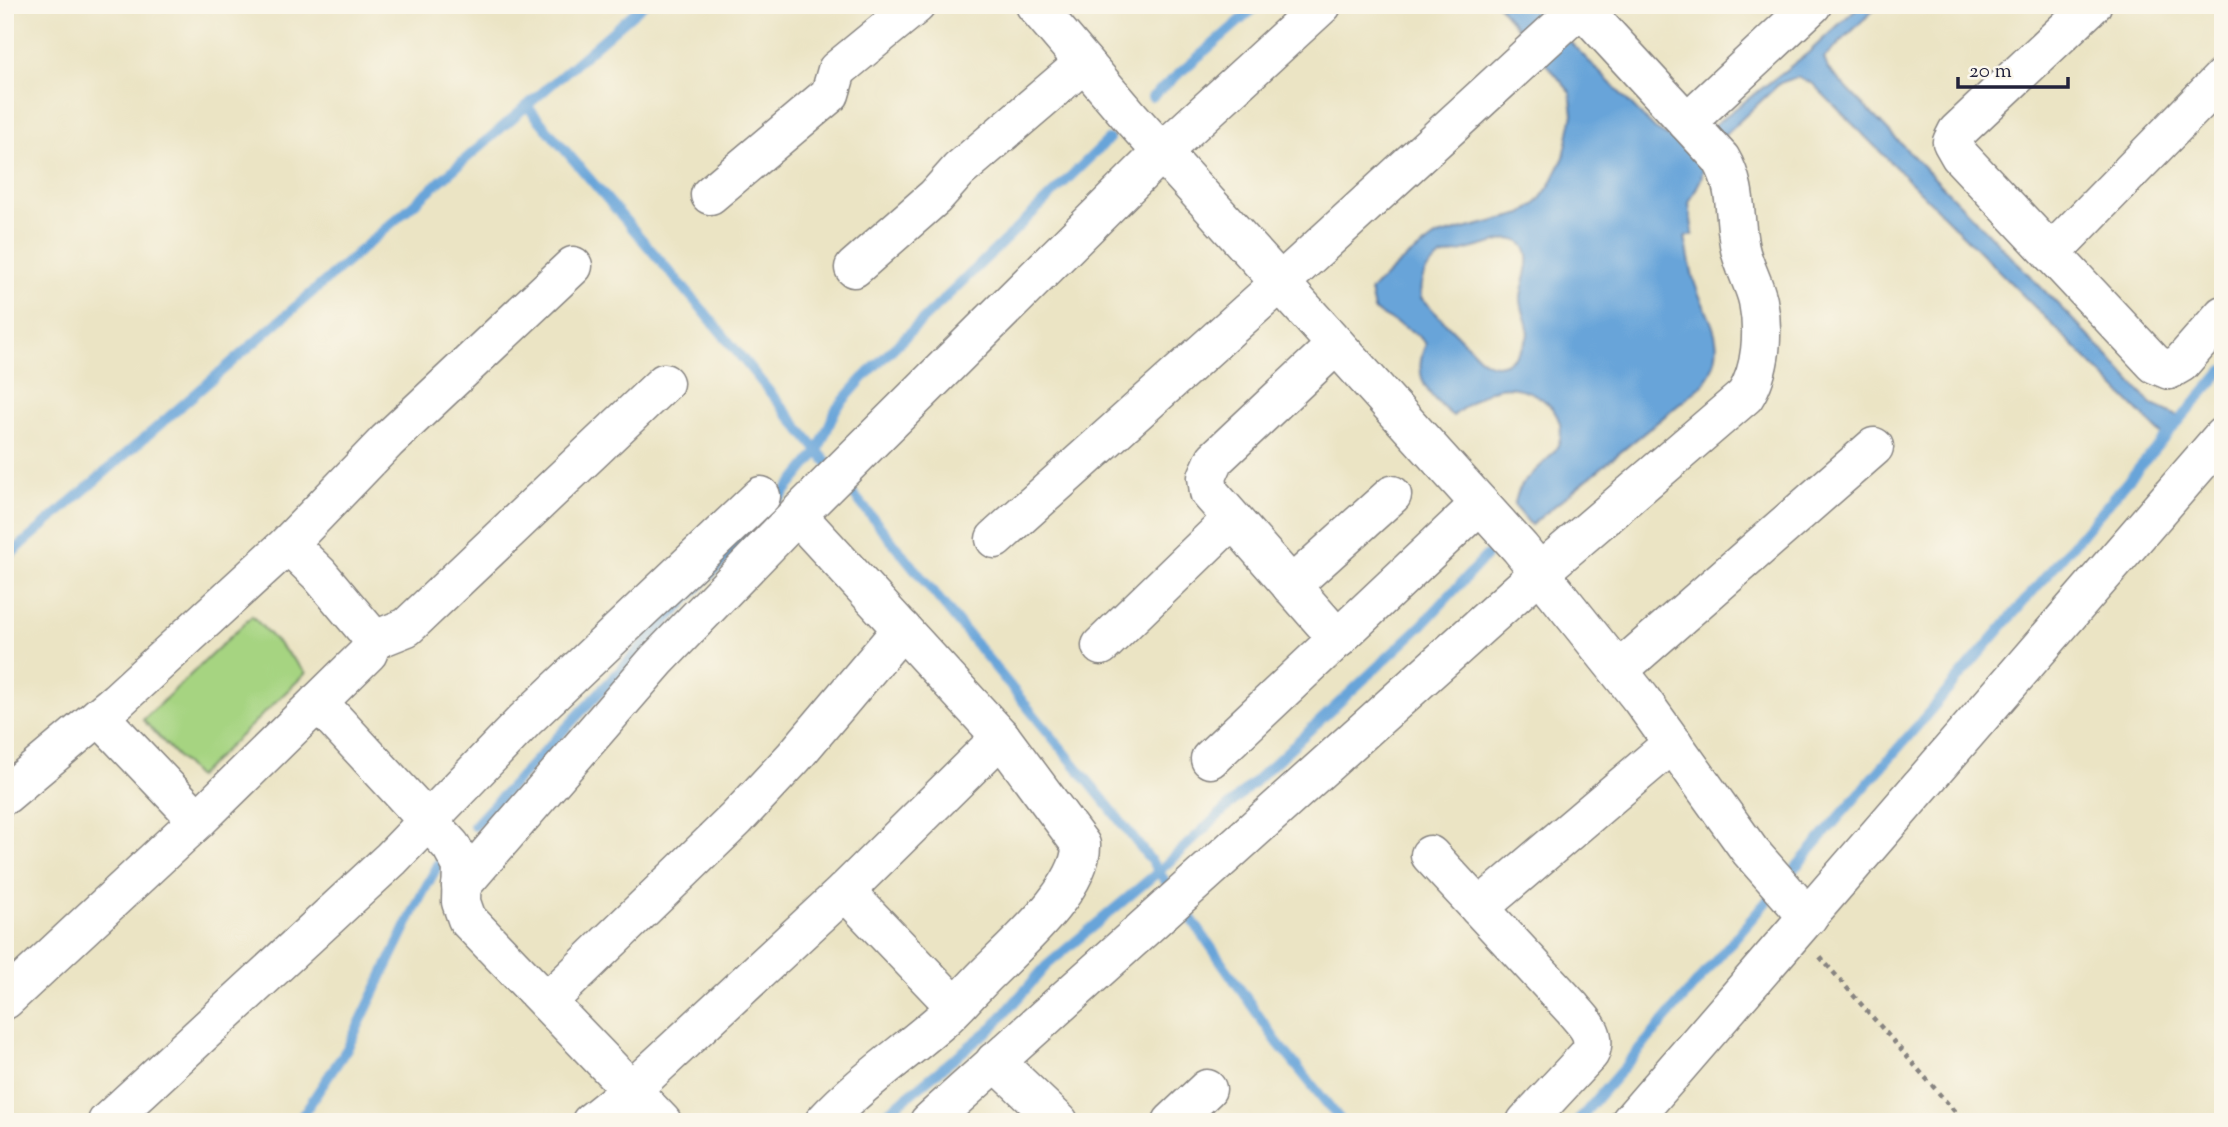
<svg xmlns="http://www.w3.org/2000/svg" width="2228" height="1127" font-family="'Sorts Mill Goudy',serif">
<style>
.green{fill:#a6d481;stroke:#647b5e;stroke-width:2}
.water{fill:#68a4d9;stroke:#45638a;stroke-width:2;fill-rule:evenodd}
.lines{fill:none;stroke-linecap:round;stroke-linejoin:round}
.stream{stroke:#68a4d9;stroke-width:10}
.minor-casing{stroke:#868380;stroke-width:41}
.path{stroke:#868380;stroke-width:4.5;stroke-dasharray:5 5;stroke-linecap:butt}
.minor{stroke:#fff;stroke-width:38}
</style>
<rect width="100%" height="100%" fill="#fbf7ec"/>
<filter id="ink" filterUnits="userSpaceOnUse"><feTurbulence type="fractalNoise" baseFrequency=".0143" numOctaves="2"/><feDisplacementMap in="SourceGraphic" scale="14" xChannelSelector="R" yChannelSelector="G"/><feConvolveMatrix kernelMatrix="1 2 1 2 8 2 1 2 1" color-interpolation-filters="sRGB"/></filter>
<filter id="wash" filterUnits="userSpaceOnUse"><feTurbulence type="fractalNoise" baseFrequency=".00686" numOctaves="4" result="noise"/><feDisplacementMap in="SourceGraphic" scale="28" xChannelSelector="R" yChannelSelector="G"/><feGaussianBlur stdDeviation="1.57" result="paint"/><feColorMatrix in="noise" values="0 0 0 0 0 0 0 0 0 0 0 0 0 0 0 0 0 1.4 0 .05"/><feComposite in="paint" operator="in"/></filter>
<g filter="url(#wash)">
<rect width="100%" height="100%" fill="#ebe4c4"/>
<!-- green -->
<polygon class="green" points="252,616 306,673 197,777 143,720"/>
<!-- water -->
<path class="water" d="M1498,5H1534L1655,129L1678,142L1693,141L1808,53L1860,5H1879L1824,58L1828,69L2112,360L2151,404L2182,418L2165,438L1813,84L1797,77L1780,83L1712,147L1705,158L1701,179L1689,203L1693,235L1685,237C1688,251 1690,267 1694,281C1707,321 1732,341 1704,384L1531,525L1514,505C1516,500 1517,494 1519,490C1527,473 1556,459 1560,439C1567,407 1528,383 1499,388C1485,390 1464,407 1453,416C1428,396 1411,376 1426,344C1414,328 1390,322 1374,310L1370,291L1400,263L1437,236L1522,214L1536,204L1550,185L1564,157L1573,114L1570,92ZM1508,239C1515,240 1522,241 1526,249C1533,262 1522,284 1521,298C1521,310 1527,319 1528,330C1529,345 1512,364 1497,365C1489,365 1484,361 1478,356L1421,298C1418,280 1427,266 1441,257Z"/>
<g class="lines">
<!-- stream -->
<g class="stream">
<polyline points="1152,97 1258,5"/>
<polyline points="527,106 701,308 1106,803 1152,862 1277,1042 1342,1122"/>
<polyline points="770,510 817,453 836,409 865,376 1109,139"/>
<polyline points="5,559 643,5"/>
<polyline points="474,826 747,535"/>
<polyline points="298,1122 348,1047 420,898 439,863"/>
<polyline points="876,1122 993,1027 1046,966 1158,872 1421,626 1486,556"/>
<polyline points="1577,1122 2223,370"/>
</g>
</g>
</g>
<g filter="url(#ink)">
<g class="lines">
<!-- minor casing -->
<g class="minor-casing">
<g id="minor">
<polyline points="1035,5 1132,119 1520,548 1641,699 1750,851 1808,917"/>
<polyline points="2092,5 1957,132 1952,142 1960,156 2155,364 2169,370 2181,363 2223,315"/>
<polyline points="1687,122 1812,5"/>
<polyline points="710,195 830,94 837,70 916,5"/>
<polyline points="2051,253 2223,77"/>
<polyline points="854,268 935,197 959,170 1084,63"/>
<polyline points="1336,345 1215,459 1207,477 1209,492 1338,639"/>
<path d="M797,515L1001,737L1081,845C1082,888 1016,945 986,975C971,990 957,1007 941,1021C902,1055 859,1084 824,1122"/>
<polyline points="1291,586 1392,495"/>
<polyline points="372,641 407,627 664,383"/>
<polyline points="1101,646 1232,519"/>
<polyline points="1619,670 1874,447"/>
<polyline points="318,702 451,846 462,866 461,902 467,919 662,1122"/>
<polyline points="99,716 198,820"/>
<polyline points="1210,759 1480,504"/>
<polyline points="5,795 117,701 288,544 387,441 573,266"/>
<path d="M1430,855L1572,1008C1584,1023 1598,1033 1590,1053L1526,1122"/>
<polyline points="461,886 657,660 797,515 1162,152 1322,5"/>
<polyline points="845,891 955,1006"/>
<polyline points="1479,908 1673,743"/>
<polyline points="5,1000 198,820 368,653 372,641 366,630 319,574 288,544"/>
<polyline points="547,1002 736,819 794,757 902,629"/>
<polyline points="995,1061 1059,1122"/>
<polyline points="107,1122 391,859 525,720 761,496"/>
<polyline points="591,1122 631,1090 845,891 1001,737"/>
<path d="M929,1122L1540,572L1745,396C1762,370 1764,331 1758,301C1754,283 1744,267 1740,249C1733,217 1739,190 1721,159L1581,7L1280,283L995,539"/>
<polyline points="1172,1122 1207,1089"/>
<polyline points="1630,1122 2223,436"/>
</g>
</g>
<!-- path -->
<polyline class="path" points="1820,957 1964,1122"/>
<!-- minor -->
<use href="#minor" class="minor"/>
</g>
</g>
<!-- margin -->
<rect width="2228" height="1127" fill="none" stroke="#fbf7ec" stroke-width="28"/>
<!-- scale -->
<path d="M1958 77v10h110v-10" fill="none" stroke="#22223b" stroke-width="3.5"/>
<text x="1969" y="77" font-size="21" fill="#22223b" stroke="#fbf7ec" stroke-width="5" paint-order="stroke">20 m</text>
</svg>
